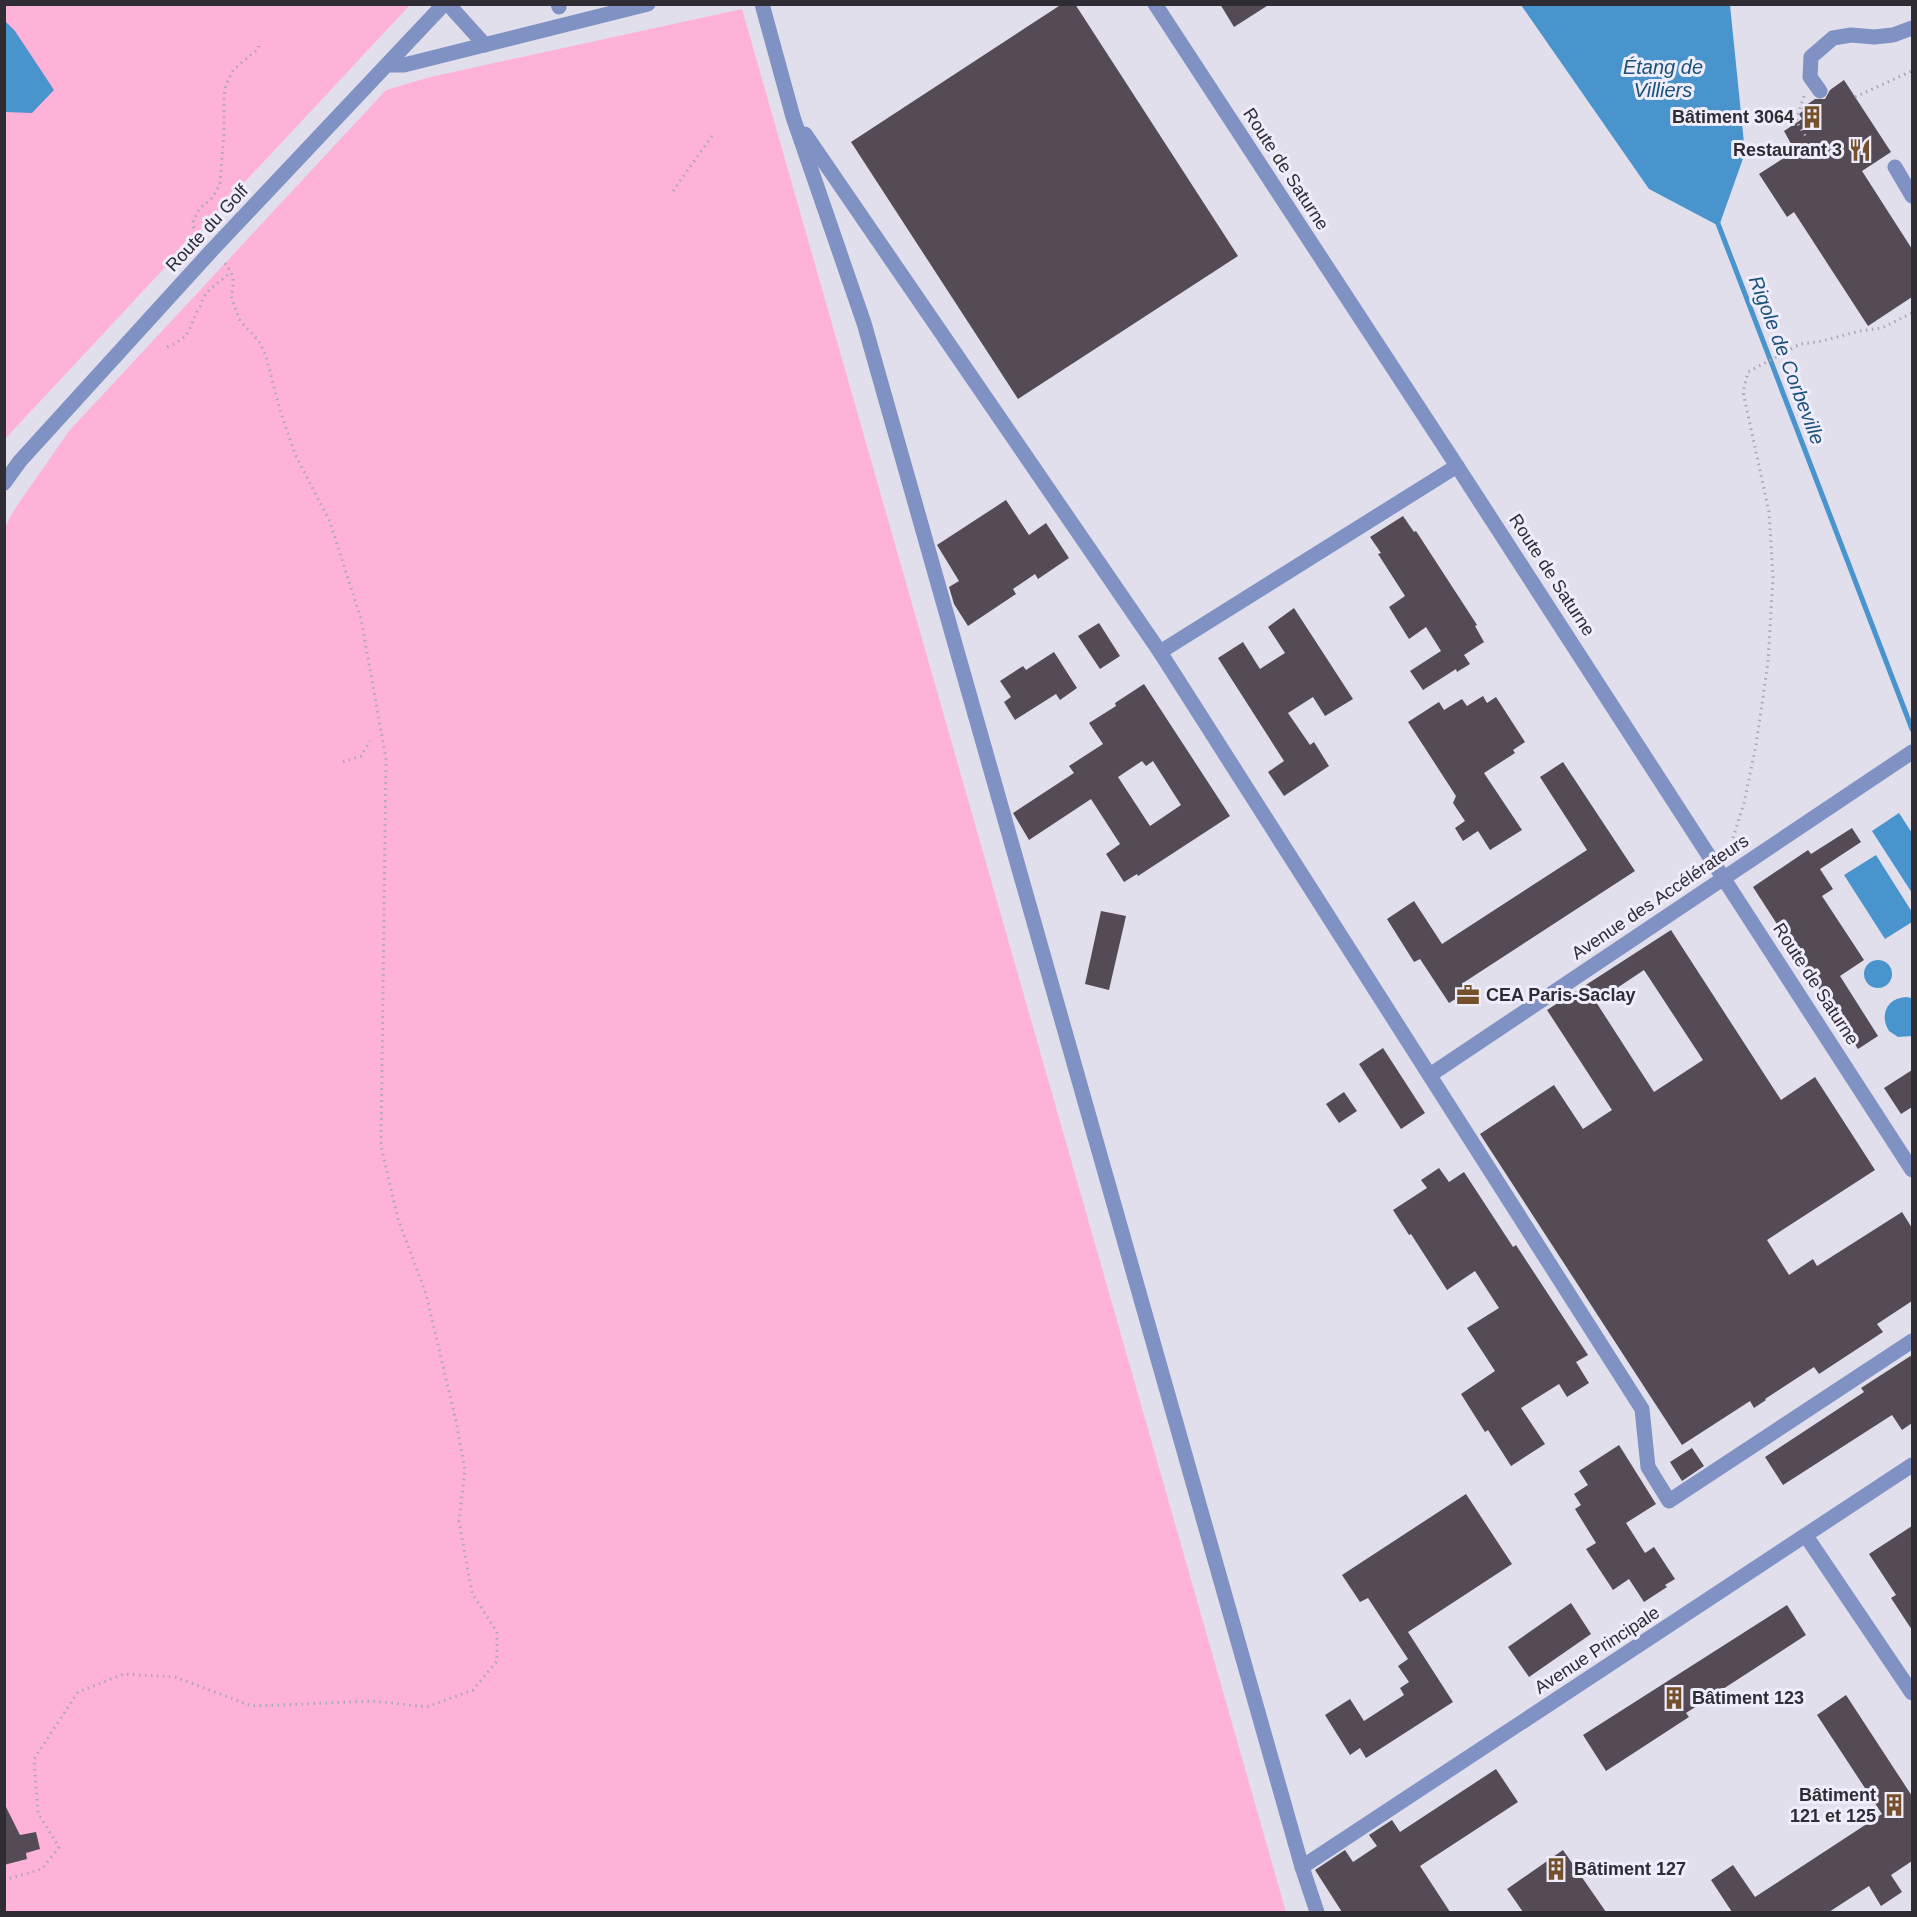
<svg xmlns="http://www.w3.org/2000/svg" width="1917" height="1917" font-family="Helvetica,sans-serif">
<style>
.green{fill:#ffb2d8}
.water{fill:#4994cc}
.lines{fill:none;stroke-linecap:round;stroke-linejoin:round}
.stream{stroke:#4994cc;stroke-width:5}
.building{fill:#544b55;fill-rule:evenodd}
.path{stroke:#a9a7b2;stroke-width:3;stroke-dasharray:1.5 4.5;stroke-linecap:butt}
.minor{stroke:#8091c3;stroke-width:15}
.labels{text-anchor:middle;stroke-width:6;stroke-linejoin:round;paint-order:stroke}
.poi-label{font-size:18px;font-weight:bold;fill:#2f2d33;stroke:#efecfb;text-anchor:end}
.street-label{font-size:18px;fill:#2f2d33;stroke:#efecfb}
.water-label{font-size:20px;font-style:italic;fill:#1b5178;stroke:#efecfb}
</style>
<rect width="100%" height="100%" fill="#e2dfed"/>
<!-- green -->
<g class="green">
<polygon points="5,5 410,5 5,439"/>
<polygon points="742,9 1286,1912 5,1912 4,529 14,510 69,431 386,90 430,77"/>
</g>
<!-- water -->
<g class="water">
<polygon points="1521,5 1730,5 1745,153 1719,226 1649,189"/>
<polygon points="4,20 15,31 54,90 32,113 5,112"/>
<polygon points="1899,813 1912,833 1912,893 1872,831"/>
<polygon points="1876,855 1912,912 1912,922 1885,939 1844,875"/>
<circle cx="1878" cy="974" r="14"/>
<path d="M1906,997L1912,998V1036L1898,1037L1889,1031C1879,1015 1887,998 1906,997Z"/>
</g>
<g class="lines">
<!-- stream -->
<polyline class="stream" points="1717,221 1912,729"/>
</g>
<!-- building -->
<g class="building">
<polygon points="1062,4 1075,4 1238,256 1018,399 851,142"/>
<polygon points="1220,4 1270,4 1234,27"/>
<polygon points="1844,80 1891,152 1862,171 1912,249 1912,297 1868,326 1794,212 1787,217 1759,174 1795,151 1784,131 1802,119 1799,114 1804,110 1802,108 1815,99 1825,99 1830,90"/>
<polygon points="1006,500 1029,535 1046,523 1069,558 1038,579 1035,574 1013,589 1016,594 968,626 954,604 949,587 959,581 937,545"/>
<polygon points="1403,516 1414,532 1416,531 1477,625 1475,626 1484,642 1464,655 1470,664 1457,672 1456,669 1423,690 1410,671 1441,651 1426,627 1409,639 1389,607 1405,596 1378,554 1381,553 1370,537"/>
<polygon points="1294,608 1353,699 1325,716 1313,697 1288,713 1310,745 1314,742 1329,766 1284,796 1268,772 1284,761 1218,658 1243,642 1260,669 1285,653 1268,627"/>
<polygon points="1099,623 1120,656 1100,669 1078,636"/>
<polygon points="1054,652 1077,688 1060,700 1056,694 1015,720 1004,702 1011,697 1000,681 1023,666 1026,670"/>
<path d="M1144,684L1230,816L1138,876L1137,874L1124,882L1106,854L1120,844L1091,799L1029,840L1013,813L1074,773L1069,766L1103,744L1089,723L1116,706L1115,703ZM1142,761L1146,766L1153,761L1181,805L1150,826L1118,777Z"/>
<polygon points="1483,696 1487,703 1496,697 1525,742 1513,750 1515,753 1484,773 1522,830 1490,850 1478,831 1463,841 1455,828 1465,821 1453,803 1456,796 1408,722 1439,702 1444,710 1462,699 1467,706"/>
<polygon points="1563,762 1635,871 1463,983 1468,991 1449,1003 1420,959 1414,962 1387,919 1414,901 1442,944 1587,850 1540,777"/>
<polygon points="1852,828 1861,842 1820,869 1833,889 1822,896 1864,960 1840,976 1878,1036 1858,1049 1753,887 1808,850 1811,854"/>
<polygon points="1101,911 1126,916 1109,990 1085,984"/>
<path d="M1671,930L1781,1100L1815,1077L1875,1170L1767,1240L1789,1275L1813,1259L1817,1266L1902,1212L1912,1228V1301L1877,1324L1883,1332L1819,1374L1814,1367L1765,1399L1766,1400L1754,1408L1750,1401L1682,1445L1480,1134L1554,1085L1583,1129L1612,1110L1547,1010ZM1644,970L1703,1060L1654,1092L1596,1002Z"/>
<polygon points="1383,1048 1425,1113 1401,1129 1359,1064"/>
<polygon points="1912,1070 1912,1107 1901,1114 1884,1088"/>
<polygon points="1344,1092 1357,1111 1339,1123 1326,1104"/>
<polygon points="1439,1168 1449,1182 1464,1172 1513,1247 1516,1245 1588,1355 1576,1362 1589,1383 1567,1397 1559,1384 1521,1408 1545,1444 1511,1466 1488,1430 1485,1432 1461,1394 1495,1371 1467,1328 1499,1308 1475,1271 1447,1290 1411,1234 1409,1235 1393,1210 1427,1188 1421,1180"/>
<polygon points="1912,1355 1912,1423 1902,1430 1892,1415 1783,1485 1765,1457 1864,1392 1861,1388"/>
<polygon points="1619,1445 1656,1504 1626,1523 1645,1553 1654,1547 1675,1579 1665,1585 1667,1587 1644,1602 1629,1579 1613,1590 1586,1549 1596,1543 1575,1509 1581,1505 1574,1494 1588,1485 1579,1471"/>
<polygon points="1692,1448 1704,1466 1682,1481 1670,1462"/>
<polygon points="1466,1494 1512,1564 1408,1632 1453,1702 1366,1758 1360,1748 1350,1755 1325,1715 1350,1699 1364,1721 1404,1695 1400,1688 1409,1682 1398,1666 1408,1659 1368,1598 1360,1602 1342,1575"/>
<polygon points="1912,1526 1912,1630 1891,1598 1896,1595 1869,1554"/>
<polygon points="1571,1603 1591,1634 1529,1677 1508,1647"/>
<polygon points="1787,1605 1806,1635 1686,1713 1689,1717 1606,1771 1583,1735"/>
<polygon points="1846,1695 1912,1796 1912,1861 1891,1875 1902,1892 1881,1906 1869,1886 1829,1912 1732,1912 1711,1880 1733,1865 1755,1897 1882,1814 1817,1715"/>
<polygon points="1496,1769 1518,1802 1420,1866 1450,1912 1342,1912 1315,1870 1345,1850 1353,1862 1377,1846 1369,1835 1392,1820 1400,1832"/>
<polygon points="4,1803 20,1835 36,1832 40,1849 26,1853 27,1859 4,1865"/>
<polygon points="1563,1850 1606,1912 1523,1912 1507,1889"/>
</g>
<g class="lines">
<!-- path -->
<g class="path">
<polyline points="1804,96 1796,121 1807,138"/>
<polyline points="1855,97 1912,71"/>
<polyline points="673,191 712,136"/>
<polyline points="202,237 194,228 193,222 199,209 213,197 220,184 224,132 224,96 226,84 234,69 258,49 260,41"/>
<path d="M167,347C193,336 187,330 199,308C202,304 202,299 205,295C212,286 222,280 231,272"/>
<polyline points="343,762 361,756 370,741"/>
<polyline points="1733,838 1744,803 1756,745 1768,662 1773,577 1769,512 1743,392 1748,372 1800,344 1818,342 1860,331 1882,328 1912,313"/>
<polyline points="4,1880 42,1869 59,1847 38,1813 34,1759 78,1692 124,1674 175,1677 252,1706 373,1701 427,1707 473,1690 497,1661 497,1632 472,1593 459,1521 465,1470 456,1421 426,1294 398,1219 381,1146 386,759 361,619 330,522 295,454 280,410 266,356 259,341 240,321 231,296 233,289 233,278 231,272 224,262"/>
</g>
<!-- minor -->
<g class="minor">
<polyline points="448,4 485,45"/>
<polyline points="558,4 559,7"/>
<polyline points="762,4 793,117 864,323 1302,1867 1317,1912"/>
<polyline points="1155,4 1457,466 1912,1170"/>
<polyline points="388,65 404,65 648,4"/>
<polyline points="1820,91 1810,77 1811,57 1833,38 1851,35 1874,37 1893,35 1912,28"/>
<polyline points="805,134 1160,652 1642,1409 1648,1467 1669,1501 1912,1341"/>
<polyline points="1895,167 1912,196"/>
<polyline points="4,483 20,461 213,249 444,4"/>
<polyline points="1160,652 1457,466"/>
<polyline points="1430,1075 1912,752"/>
<polyline points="1806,1536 1912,1693"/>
<polyline points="1302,1867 1912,1465"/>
</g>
</g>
<!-- icons -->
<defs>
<g id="building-bare" transform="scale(1.8)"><path d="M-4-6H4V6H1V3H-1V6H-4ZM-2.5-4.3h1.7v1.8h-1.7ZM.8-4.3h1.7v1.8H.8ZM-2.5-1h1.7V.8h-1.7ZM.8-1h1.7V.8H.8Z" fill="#74512a" stroke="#efecfb" stroke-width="2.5" paint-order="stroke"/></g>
<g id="restaurant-bare" transform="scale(1.8)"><path d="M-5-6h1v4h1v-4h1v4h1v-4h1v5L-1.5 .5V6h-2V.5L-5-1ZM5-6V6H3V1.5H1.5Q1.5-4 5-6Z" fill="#74512a" stroke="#efecfb" stroke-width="2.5" paint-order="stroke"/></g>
<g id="office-bare" transform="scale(1.8)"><path d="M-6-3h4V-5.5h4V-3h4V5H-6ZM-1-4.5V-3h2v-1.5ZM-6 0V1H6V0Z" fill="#74512a" stroke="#efecfb" stroke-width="2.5" paint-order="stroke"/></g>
</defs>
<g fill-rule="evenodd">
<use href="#building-bare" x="1812" y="117"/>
<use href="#restaurant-bare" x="1860" y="150"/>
<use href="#office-bare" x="1468" y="995"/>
<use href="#building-bare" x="1674" y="1698"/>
<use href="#building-bare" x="1894" y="1805"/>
<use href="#building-bare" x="1556" y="1869"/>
</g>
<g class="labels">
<!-- poi labels -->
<g class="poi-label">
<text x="1794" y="123">Bâtiment 3064</text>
<text x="1842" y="156">Restaurant 3</text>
<text x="1486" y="1001" text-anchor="start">CEA Paris-Saclay</text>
<text x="1692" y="1704" text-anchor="start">Bâtiment 123</text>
<text x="1876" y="1801">Bâtiment<tspan x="1876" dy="21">121 et 125</tspan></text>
<text x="1574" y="1875" text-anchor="start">Bâtiment 127</text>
</g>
<!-- street labels -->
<g class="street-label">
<text transform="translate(1286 169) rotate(57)" y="6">Route de Saturne</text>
<text transform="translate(207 228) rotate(-47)" y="6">Route du Golf</text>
<text transform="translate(1552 575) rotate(57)" y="6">Route de Saturne</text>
<text transform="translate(1660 897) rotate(-34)" y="6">Avenue des Accélérateurs</text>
<text transform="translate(1816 984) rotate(57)" y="6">Route de Saturne</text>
<text transform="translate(1597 1650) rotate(-33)" y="6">Avenue Principale</text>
</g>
<!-- water labels -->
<g class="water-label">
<text x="1663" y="74">Étang de<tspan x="1663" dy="23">Villiers</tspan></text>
<text transform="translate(1787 360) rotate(69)" y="7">Rigole de Corbeville</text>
</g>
</g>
<!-- border -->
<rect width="1917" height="1917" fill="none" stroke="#2f2d33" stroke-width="12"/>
</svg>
